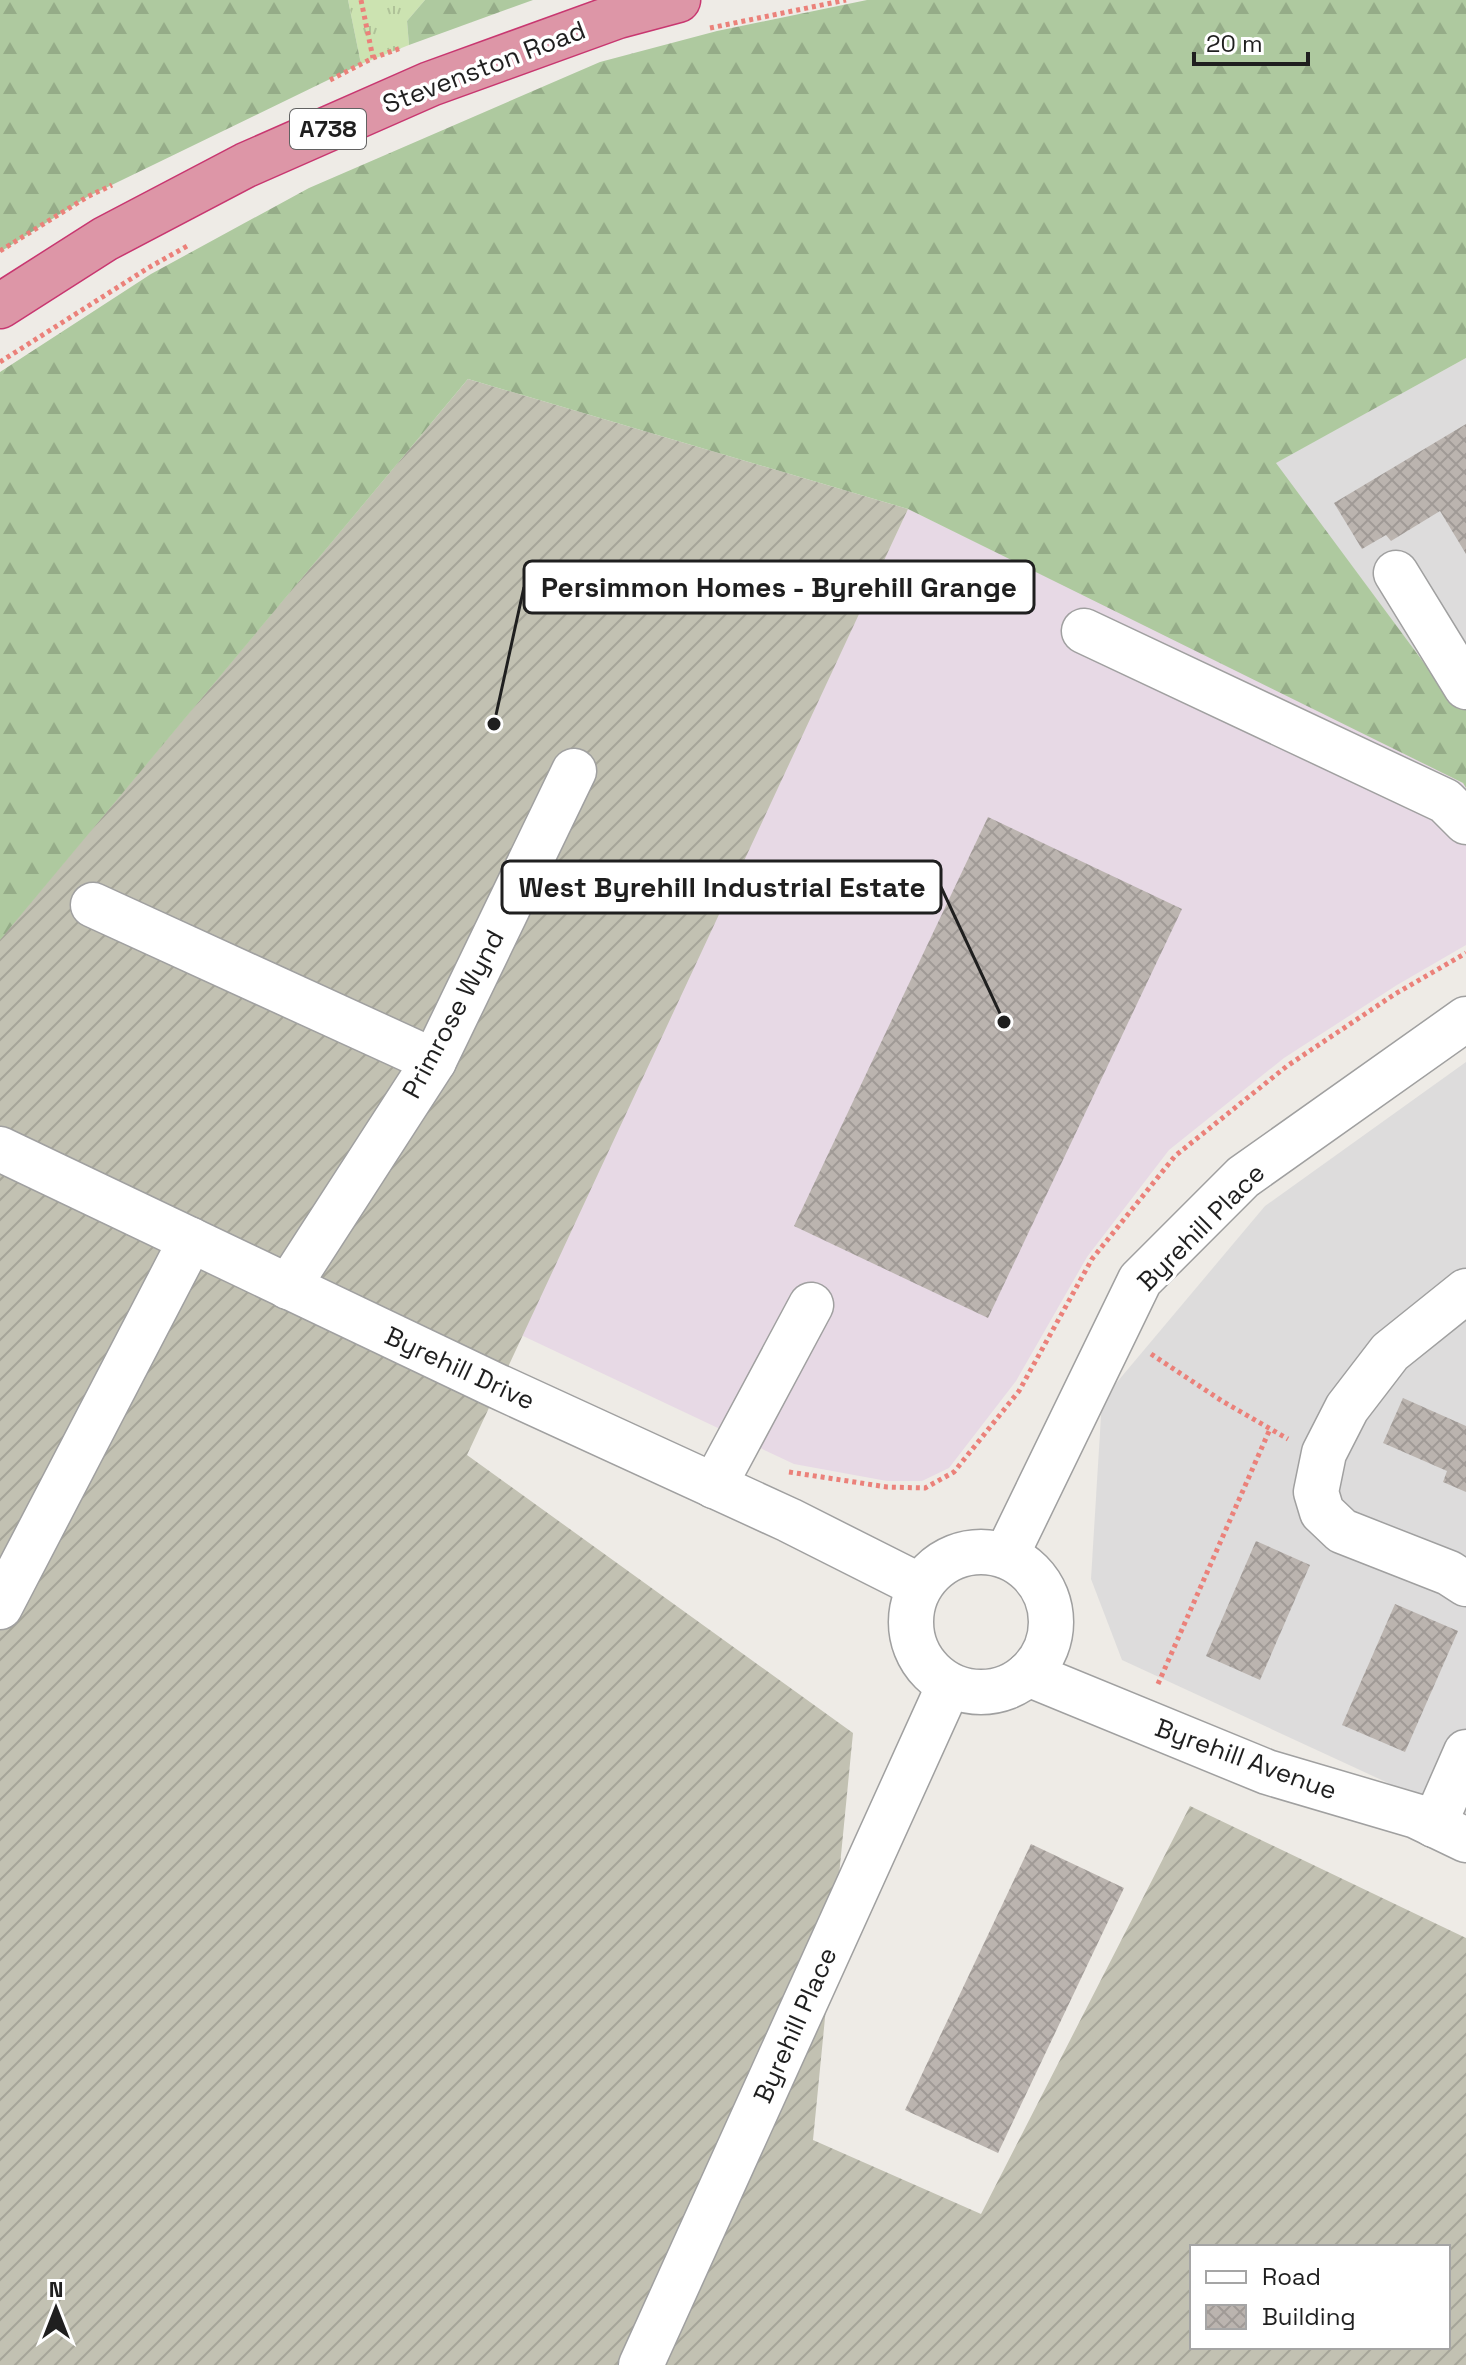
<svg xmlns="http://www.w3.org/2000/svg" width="1466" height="2365" font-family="'Space Grotesk',sans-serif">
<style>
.residential{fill:#dddcdc}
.industrial{fill:#e7d9e5}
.construction{fill:url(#construction-furrows);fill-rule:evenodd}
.grass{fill:url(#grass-tufts)}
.forest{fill:url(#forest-firs)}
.building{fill:url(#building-cross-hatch)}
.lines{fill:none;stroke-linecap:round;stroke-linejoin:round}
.minor-casing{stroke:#a0a0a0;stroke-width:47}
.highway-casing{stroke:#c83770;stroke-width:47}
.path{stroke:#eb817a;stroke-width:5;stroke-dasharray:4 4;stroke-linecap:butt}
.minor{stroke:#fff;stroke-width:44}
.highway{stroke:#dd96a7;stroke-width:44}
.labels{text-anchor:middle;stroke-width:7;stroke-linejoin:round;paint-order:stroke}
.shield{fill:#fff;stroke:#626262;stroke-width:2}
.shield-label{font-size:24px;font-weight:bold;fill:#1f1f1f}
.street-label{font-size:26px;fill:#1f1f1f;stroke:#fff}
.leader{fill:none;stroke:#1f1f1f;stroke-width:3}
.callout-dot{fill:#1f1f1f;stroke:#fff;stroke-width:3}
.callout{fill:#fff;stroke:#1f1f1f;stroke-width:3}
.callout-label{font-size:28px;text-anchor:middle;font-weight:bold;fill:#1f1f1f}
</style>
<defs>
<pattern id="construction-furrows" width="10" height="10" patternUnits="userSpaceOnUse" patternTransform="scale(2)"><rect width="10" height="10" fill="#c2c1b2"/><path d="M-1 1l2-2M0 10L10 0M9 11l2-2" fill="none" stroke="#a6a599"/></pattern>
<pattern id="grass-tufts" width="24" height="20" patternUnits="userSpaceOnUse" patternTransform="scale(2)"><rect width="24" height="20" fill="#cce3b1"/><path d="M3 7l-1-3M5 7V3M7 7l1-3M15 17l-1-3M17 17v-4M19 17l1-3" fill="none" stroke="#afc298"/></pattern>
<pattern id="forest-firs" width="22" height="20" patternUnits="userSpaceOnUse" patternTransform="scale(2)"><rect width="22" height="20" fill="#aec99f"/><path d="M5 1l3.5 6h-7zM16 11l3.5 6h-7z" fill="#95ac88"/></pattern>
<pattern id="building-cross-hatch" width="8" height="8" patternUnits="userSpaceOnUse" patternTransform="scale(2)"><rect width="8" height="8" fill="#bbb4af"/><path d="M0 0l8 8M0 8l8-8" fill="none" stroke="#a09a96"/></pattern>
</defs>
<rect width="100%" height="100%" fill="#eeebe6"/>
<!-- residential -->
<g class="residential">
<polygon points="1466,358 1466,707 1430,671 1275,463"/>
<polygon points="1466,1062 1466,1819 1122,1660 1091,1579 1102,1400 1265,1206"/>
</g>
<!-- industrial -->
<polygon class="industrial" points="908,509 1295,697 1463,783 1466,788 1466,945 1397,985 1284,1058 1169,1150 1087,1257 1016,1381 949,1468 922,1481 887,1481 794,1464 521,1335"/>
<!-- construction -->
<path class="construction" d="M468,379L908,509L467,1455L853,1733L813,2140L981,2214L1190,1806L1466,1938V2365H0V939ZM1192,2247H1448V2347H1192Z"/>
<!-- grass -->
<polygon class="grass" points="348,0 425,0 407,21 409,45 361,64"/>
<!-- forest -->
<g class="forest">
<polygon points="0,0 348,0 361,64 87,197 0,252"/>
<polygon points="425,0 533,0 409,45 407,21"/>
<polygon points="867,0 1466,0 1466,358 1276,463 1430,671 1466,707 1466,788 1463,783 908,509 468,379 0,940 0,372 151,274 309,188 600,62 717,31"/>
</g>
<!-- building -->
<g class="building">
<polygon points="1466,424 1466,554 1440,511 1391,541 1386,535 1362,549 1334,503"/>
<polygon points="988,817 1182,909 988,1318 794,1226"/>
<polygon points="1403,1398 1466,1426 1466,1492 1443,1482 1447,1471 1383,1443"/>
<polygon points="1256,1541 1310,1565 1260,1680 1206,1656"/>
<polygon points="1395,1604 1458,1631 1405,1752 1342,1725"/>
<polygon points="1031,1844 1124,1888 998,2153 905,2110"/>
</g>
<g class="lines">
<!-- minor casing -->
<g class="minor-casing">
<g id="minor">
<polyline points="1396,573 1466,687"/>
<polyline points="1084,631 1445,801 1466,822"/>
<polyline points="93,905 434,1061"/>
<polyline points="0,1149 497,1386 789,1520 920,1586"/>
<polyline points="288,1287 434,1061 574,771"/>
<polyline points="1466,1291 1390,1352 1347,1408 1324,1453 1316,1492 1322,1512 1342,1531 1449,1573 1466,1584"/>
<polyline points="714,1486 811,1305"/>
<circle cx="981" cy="1622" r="70"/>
<polyline points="1006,1556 1140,1280 1243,1177 1466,1019"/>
<polyline points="0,1607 191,1240"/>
<polyline points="1028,1674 1267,1772 1416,1816 1466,1840"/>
<polyline points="1434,1825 1466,1752"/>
<polyline points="641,2365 949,1685"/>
</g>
</g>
<!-- highway casing -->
<g class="highway-casing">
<polyline id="highway" points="0,306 105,239 246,165 430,84 618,16 678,0"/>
</g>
<!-- path -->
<g class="path">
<polyline points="361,0 373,58"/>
<polyline points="710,28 846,0"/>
<polyline points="330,80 373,58 401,48"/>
<polyline points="0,251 87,197 112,185"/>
<polyline points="0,362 148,268 189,245"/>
<polyline points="1151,1354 1222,1401 1288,1439"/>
<polyline points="789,1472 887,1487 925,1488 954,1472 1019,1391 1092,1259 1175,1156 1287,1066 1395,994 1466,953"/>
<polyline points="1158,1684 1270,1429"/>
</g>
<!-- minor -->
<use href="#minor" class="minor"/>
<!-- highway -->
<use href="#highway" class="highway"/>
</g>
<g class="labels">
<!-- shield labels -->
<rect class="shield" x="290" y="109" width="76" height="40" rx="6"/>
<g class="shield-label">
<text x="328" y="137">A738</text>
</g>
<!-- street labels -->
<g class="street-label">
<text transform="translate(484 67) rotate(-21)" y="9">Stevenston Road</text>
<text transform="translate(453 1014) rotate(-62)" y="9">Primrose Wynd</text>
<text transform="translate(1201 1227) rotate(-45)" y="9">Byrehill Place</text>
<text transform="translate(460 1368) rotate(25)" y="9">Byrehill Drive</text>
<text transform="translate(1246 1759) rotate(20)" y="9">Byrehill Avenue</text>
<text transform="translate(795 2025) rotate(-66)" y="9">Byrehill Place</text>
</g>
</g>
<!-- callouts -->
<path class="leader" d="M494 724L524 587M1004 1022L941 887"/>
<g class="callout-dot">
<circle cx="494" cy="724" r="8"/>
<circle cx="1004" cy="1022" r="8"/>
</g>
<g class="callout">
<rect x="524" y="561" width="510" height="52" rx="8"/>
<rect x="502" y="861" width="439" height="52" rx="8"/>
</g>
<g class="callout-label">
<text x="779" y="597">Persimmon Homes - Byrehill Grange</text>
<text x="722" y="897">West Byrehill Industrial Estate</text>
</g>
<!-- legend -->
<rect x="1190" y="2245" width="260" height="104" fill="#ffffff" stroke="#a5a5a5" stroke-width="2"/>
<rect x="1206" y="2271" width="40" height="12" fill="#ffffff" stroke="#a5a5a5" stroke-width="2"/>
<text x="1262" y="2285" font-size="24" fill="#1f1f1f">Road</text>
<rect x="1206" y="2305" width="40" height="24" fill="url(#building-cross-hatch)" stroke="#a5a5a5" stroke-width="2"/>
<text x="1262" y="2325" font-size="24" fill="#1f1f1f">Building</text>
<!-- north arrow -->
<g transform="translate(56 2309)" stroke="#ffffff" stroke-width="6" paint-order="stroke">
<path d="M0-6L14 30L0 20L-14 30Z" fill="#1f1f1f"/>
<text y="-12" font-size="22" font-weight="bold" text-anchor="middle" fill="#1f1f1f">N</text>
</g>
<!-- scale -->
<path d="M1194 52v12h114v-12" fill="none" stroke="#1f1f1f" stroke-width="4"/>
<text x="1206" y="52" font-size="24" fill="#1f1f1f" stroke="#ffffff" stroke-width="6" paint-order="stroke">20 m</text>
</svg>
